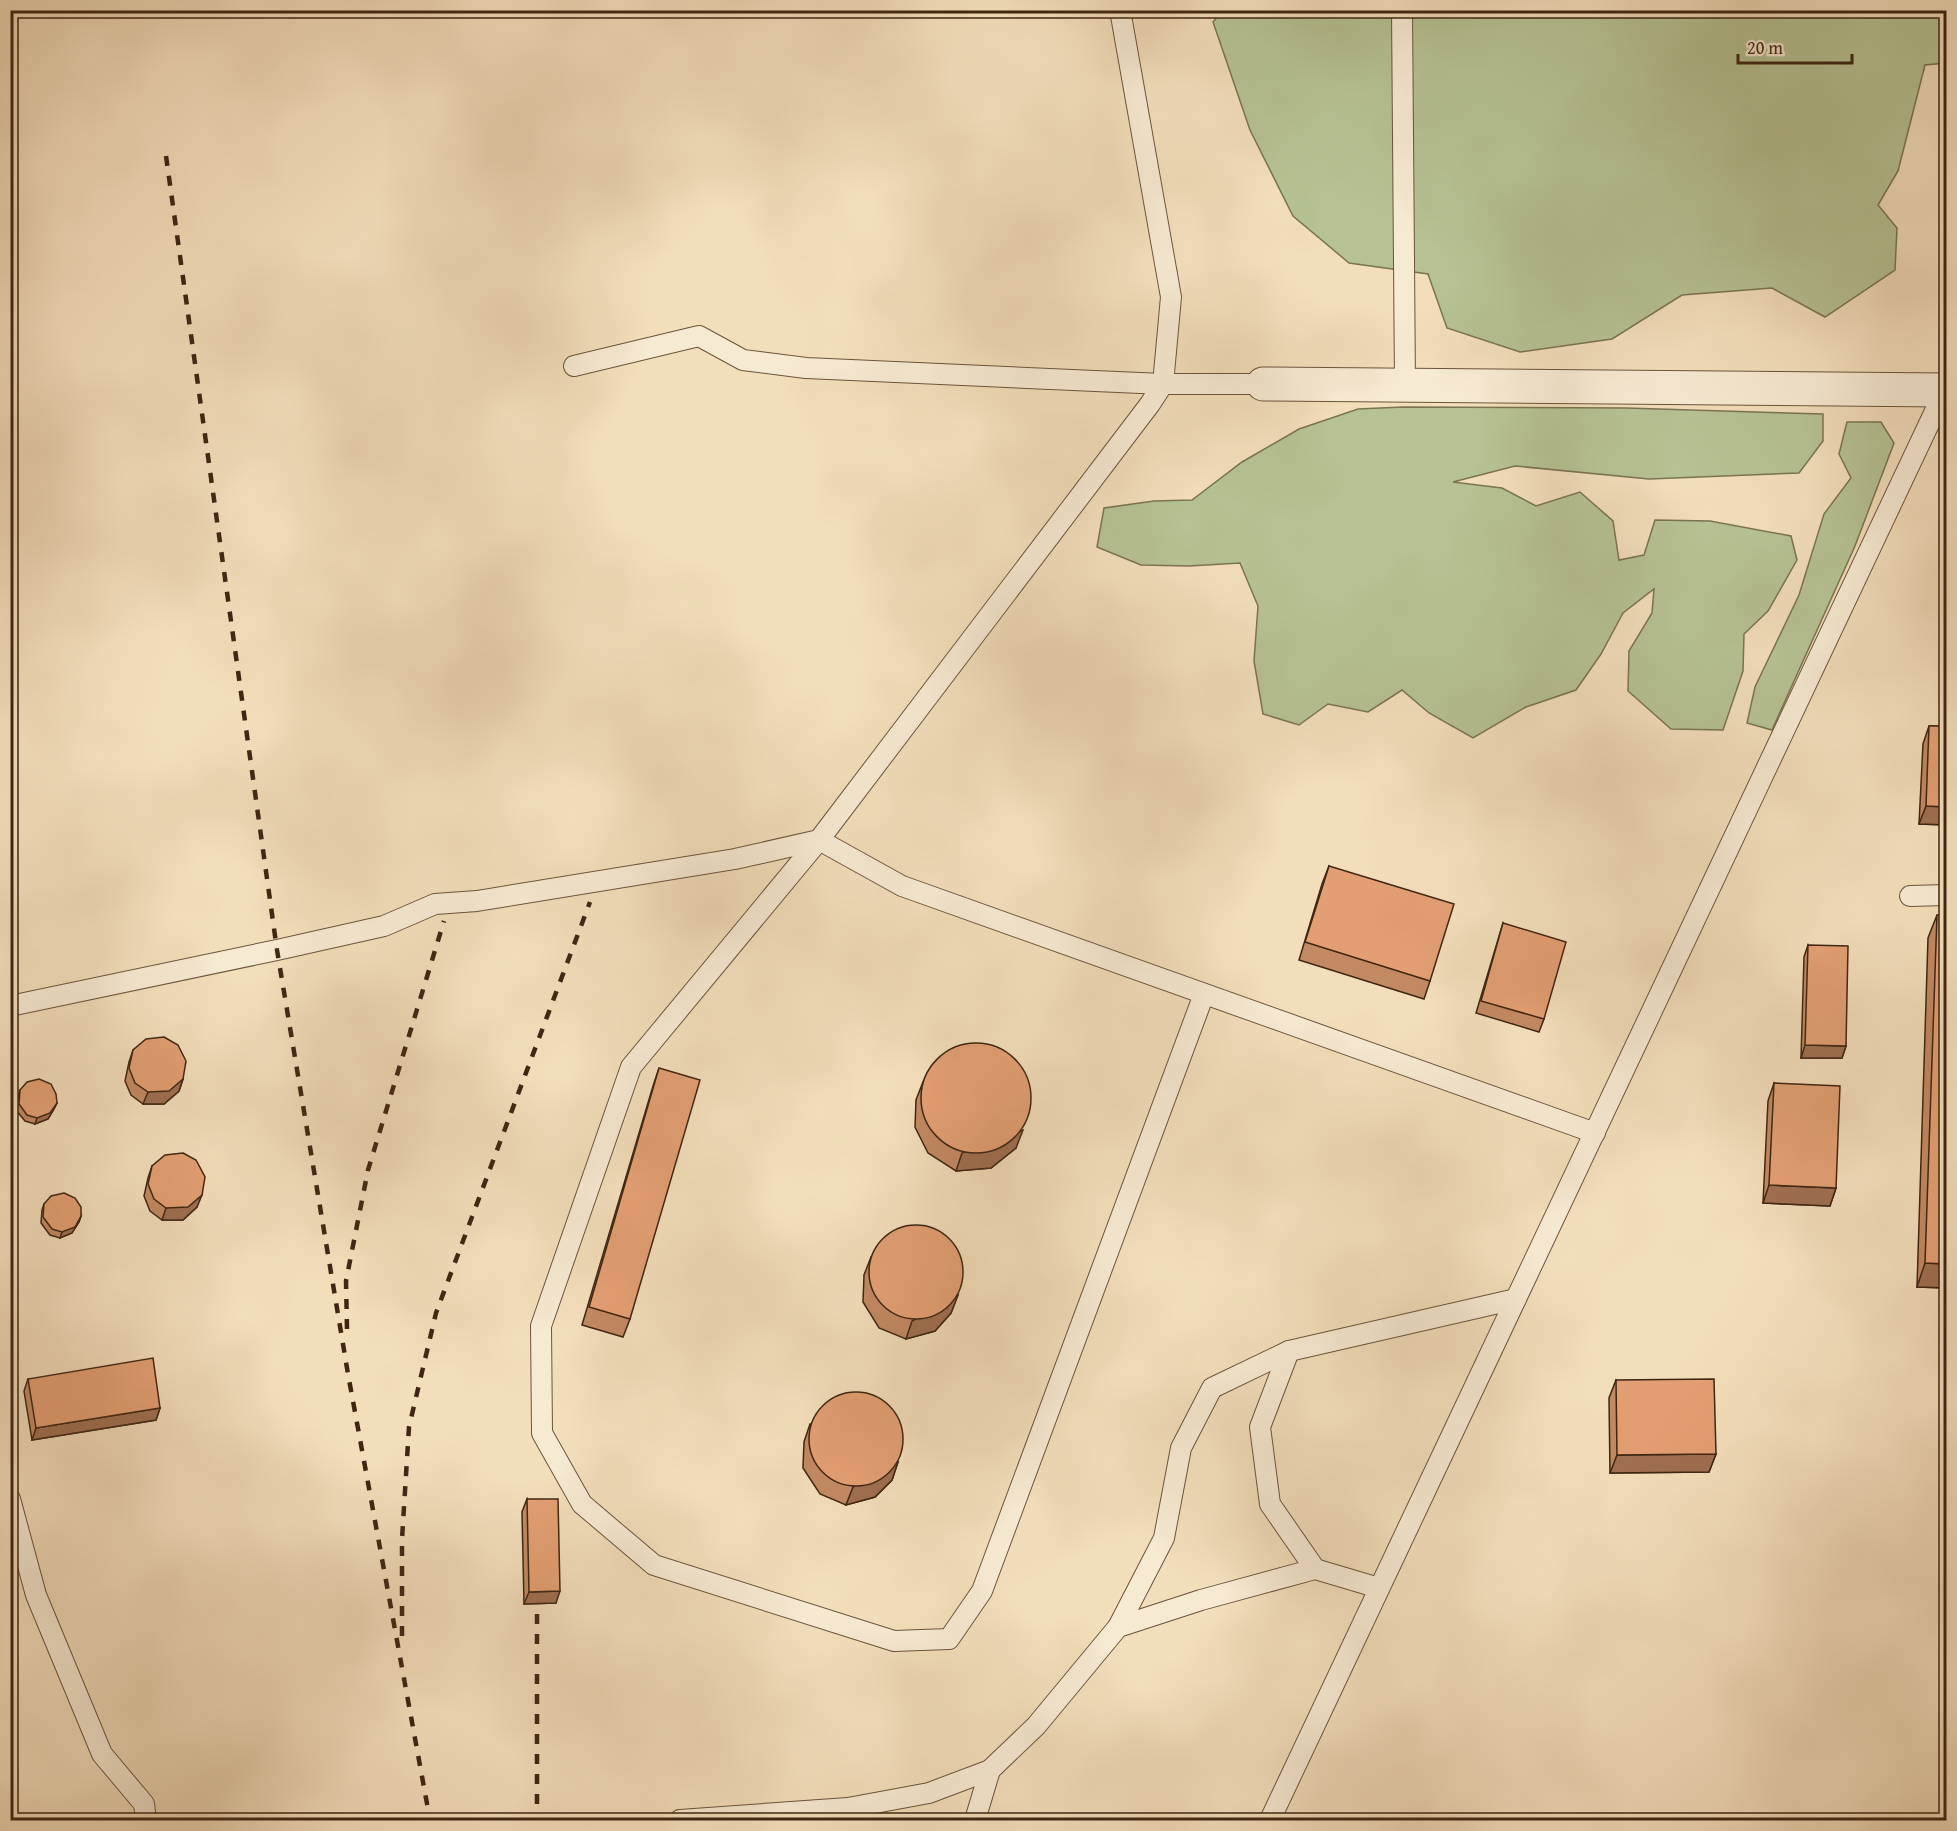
<svg xmlns="http://www.w3.org/2000/svg" width="1957" height="1831" font-family="'Gentium Book Plus',serif">
<style>
.green{fill:#b6c293;stroke:#7a7452;stroke-width:1.5}
.lines{fill:none;stroke-linecap:round;stroke-linejoin:round}
.service-casing{stroke:#6c543c;stroke-width:22}
.minor-casing{stroke:#6c543c;stroke-width:35}
.service{stroke:#f7ead3;stroke-width:20}
.minor{stroke:#f7ead3;stroke-width:33}
.rail{stroke:#3f2612;stroke-width:4.5;stroke-dasharray:10 10;stroke-linecap:butt}
.wall{fill:#c38963;stroke:#3f2612;stroke-width:1.5}
.shaded-wall{fill:#9f6f50;stroke:#3f2612;stroke-width:1.5}
.building{fill:#e39f73;stroke:#3f2612;stroke-width:1.5}
</style>
<rect width="100%" height="100%" fill="#f3debb"/>
<filter id="stains"><feTurbulence type="fractalNoise" baseFrequency=".00333" numOctaves="4"/><feColorMatrix values="0 0 0 0 .2 0 0 0 0 .09 0 0 0 0 .02 0 0 0 .5 -.17"/></filter>
<radialGradient id="worn" r=".72"><stop offset=".6" stop-color="#630" stop-opacity="0"/><stop offset="1" stop-color="#630" stop-opacity=".3"/></radialGradient>
<!-- green -->
<g class="green">
<polygon points="1223,10 1946,11 1946,63 1925,65 1898,171 1878,205 1897,228 1895,270 1825,317 1772,288 1682,295 1612,339 1520,352 1447,328 1428,274 1349,263 1293,216 1250,130 1213,22"/>
<polygon points="1403,407 1626,408 1823,414 1823,441 1799,473 1649,479 1515,466 1453,482 1502,488 1536,506 1580,492 1613,521 1619,560 1644,555 1655,520 1710,521 1791,536 1797,560 1768,611 1744,634 1743,671 1723,730 1671,729 1628,691 1629,651 1652,613 1654,589 1623,613 1601,654 1576,690 1526,707 1473,738 1429,713 1402,690 1368,712 1328,704 1299,725 1263,714 1254,661 1258,606 1240,563 1189,566 1141,565 1097,547 1104,508 1154,501 1192,500 1242,462 1299,429 1358,409"/>
<polygon points="1847,422 1881,422 1894,443 1855,546 1772,730 1747,723 1755,687 1799,595 1824,514 1851,478 1839,454"/>
</g>
<g class="lines">
<!-- service casing -->
<g class="service-casing">
<g id="service">
<polyline points="1120,10 1171,297 1163,384 1150,404 819,840 631,1067 541,1326 542,1433 582,1504 654,1565 894,1641 949,1639 982,1591 1204,994"/>
<polyline points="1402,10 1405,386"/>
<polyline points="574,366 699,336 743,360 806,368 1163,384 1263,384"/>
<polyline points="1910,896 1946,895"/>
<polyline points="10,1006 277,950 384,926 435,904 477,901 735,859 819,840 902,886 1595,1133"/>
<polyline points="1289,1351 1260,1427 1270,1504 1315,1569"/>
<polyline points="10,1499 36,1595 102,1754 144,1804 146,1820"/>
<polyline points="1118,1627 1201,1600 1315,1569 1379,1588"/>
<polyline points="680,1820 848,1808 929,1793 990,1770 1036,1726 1118,1627 1164,1538 1181,1448 1212,1388 1289,1351 1516,1299"/>
<polyline points="975,1820 990,1770"/>
<polyline points="1270,1820 1945,390"/>
</g>
</g>
<!-- minor casing -->
<g class="minor-casing">
<polyline id="minor" points="1263,384 1946,390"/>
</g>
<!-- service -->
<use href="#service" class="service"/>
<!-- minor -->
<use href="#minor" class="minor"/>
<!-- rail -->
<g class="rail">
<polyline points="166,156 277,950 348,1374 430,1820"/>
<polyline points="347,1329 346,1281 368,1170 444,921"/>
<polyline points="537,1614 537,1820"/>
<polyline points="402,1636 402,1539 409,1427 436,1313 590,902"/>
</g>
</g>
<!-- wall -->
<g class="wall">
<polygon points="1929,726 1947,726 1947,825 1919,824 1923,744"/>
<polygon points="1329,866 1430,981 1424,999 1299,960 1322,884"/>
<polygon points="1937,915 1947,1288 1917,1287 1928,938"/>
<polygon points="1503,923 1544,1019 1539,1032 1476,1013"/>
<polygon points="1808,945 1846,1046 1842,1058 1801,1058 1804,957"/>
<polygon points="133,1050 183,1079 179,1091 164,1104 143,1104 131,1095 125,1081 129,1062"/>
<polygon points="659,1068 630,1319 623,1337 582,1325 653,1086"/>
<polygon points="923,1082 1016,1148 991,1168 956,1171 928,1153 915,1127 916,1100"/>
<polygon points="1774,1083 1836,1188 1830,1206 1763,1203 1768,1101"/>
<polygon points="20,1090 57,1103 54,1109 48,1119 35,1124 25,1121 16,1110 18,1096"/>
<polygon points="152,1166 197,1207 183,1220 162,1220 150,1211 144,1196 148,1178"/>
<polygon points="44,1204 81,1216 79,1222 72,1233 60,1238 50,1235 41,1223 42,1210"/>
<polygon points="871,1257 958,1295 951,1313 935,1331 906,1339 879,1328 863,1302 864,1275"/>
<polygon points="28,1379 160,1408 156,1420 32,1440 24,1391"/>
<polygon points="1616,1380 1716,1454 1709,1472 1610,1473 1609,1398"/>
<polygon points="810,1424 898,1462 892,1480 875,1497 846,1505 820,1494 803,1468 804,1442"/>
<polygon points="527,1499 556,1603 524,1604 522,1512"/>
</g>
<!-- shaded-wall -->
<g class="shaded-wall">
<polygon points="1926,806 1947,807 1947,825 1919,824"/>
<polygon points="1805,1045 1846,1046 1842,1058 1801,1058"/>
<polygon points="183,1079 179,1091 164,1104 143,1104 148,1092"/>
<polygon points="57,1103 54,1109 48,1119 35,1124 37,1118"/>
<polygon points="1023,1130 1016,1148 991,1168 956,1171 962,1153"/>
<polygon points="1769,1185 1836,1188 1830,1206 1763,1203"/>
<polygon points="202,1195 197,1207 183,1220 162,1220 166,1208"/>
<polygon points="81,1216 79,1222 72,1233 60,1238 62,1232"/>
<polygon points="1925,1263 1947,1264 1947,1288 1917,1287"/>
<polygon points="958,1295 951,1313 935,1331 906,1339 912,1321"/>
<polygon points="160,1408 156,1420 32,1440 36,1428"/>
<polygon points="1716,1454 1709,1472 1610,1473 1617,1455"/>
<polygon points="898,1462 892,1480 875,1497 846,1505 853,1487"/>
<polygon points="560,1591 556,1603 524,1604 529,1592"/>
</g>
<!-- building -->
<g class="building">
<polygon points="1929,726 1947,726 1947,807 1926,806"/>
<polygon points="1329,866 1454,904 1430,981 1305,942"/>
<polygon points="1937,915 1947,915 1947,1264 1925,1263"/>
<polygon points="1503,923 1566,942 1544,1019 1481,1001"/>
<polygon points="1808,945 1848,946 1846,1046 1805,1045"/>
<polygon points="164,1037 178,1045 186,1061 183,1079 169,1091 148,1092 135,1083 129,1068 133,1050 146,1039"/>
<circle cx="976" cy="1098" r="55"/>
<polygon points="659,1068 700,1080 630,1319 589,1307"/>
<polygon points="39,1079 51,1084 56,1094 57,1103 50,1113 37,1118 27,1115 19,1104 20,1090 27,1082"/>
<polygon points="1774,1083 1840,1086 1836,1188 1769,1185"/>
<polygon points="183,1153 196,1160 205,1177 202,1195 188,1207 166,1208 154,1199 148,1184 152,1166 165,1155"/>
<polygon points="64,1193 75,1198 81,1207 81,1216 75,1227 62,1232 52,1229 43,1217 44,1204 51,1196"/>
<circle cx="916" cy="1272" r="47"/>
<polygon points="153,1358 160,1408 36,1428 28,1379"/>
<polygon points="1714,1379 1716,1454 1617,1455 1616,1380"/>
<circle cx="856" cy="1439" r="47"/>
<polygon points="527,1499 558,1499 560,1591 529,1592"/>
</g>
<!-- margin -->
<rect width="1957" height="1831" fill="none" stroke="#f3debb" stroke-width="36"/>
<rect x="12" y="12" width="1933" height="1807" fill="none" stroke="#3f2612" stroke-width="3"/>
<rect x="18" y="18" width="1921" height="1795" fill="none" stroke="#3f2612" stroke-width="1.5"/>
<!-- scale -->
<path d="M1738 54v9h114v-9" fill="none" stroke="#3f2612" stroke-width="3"/>
<text x="1747" y="54" font-size="18" fill="#3f2612" stroke="#f7ead3" stroke-width="4.5" paint-order="stroke">20 m</text>
<rect width="100%" height="100%" filter="url(#stains)"/>
<rect width="100%" height="100%" fill="url(#worn)"/>
</svg>
